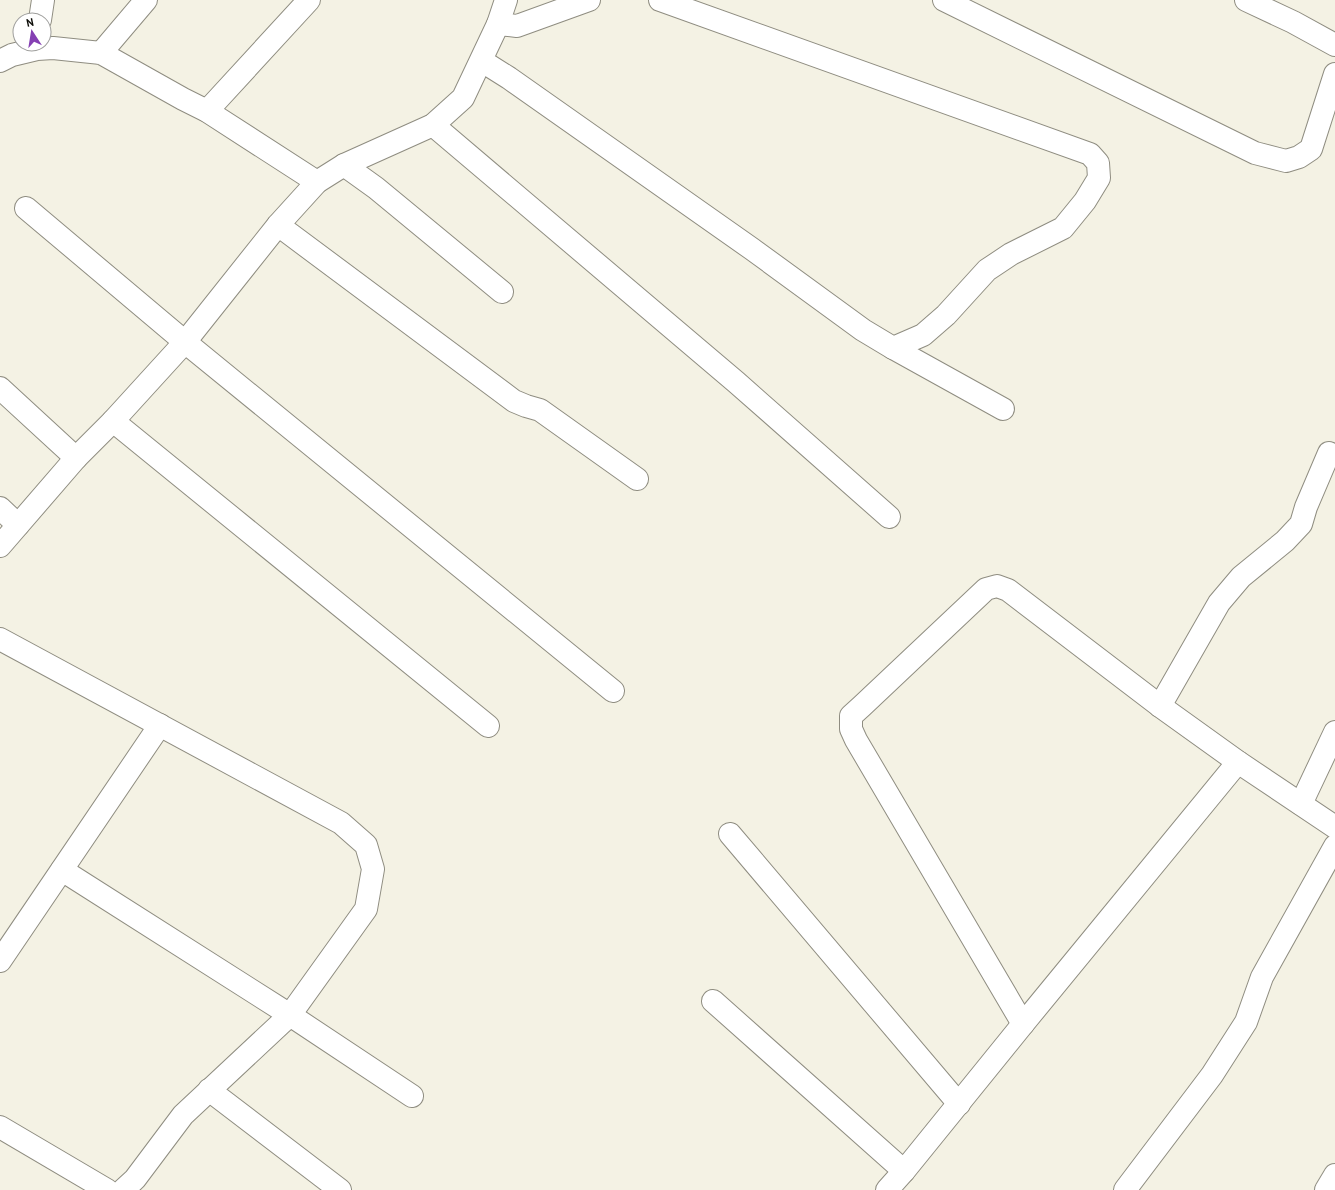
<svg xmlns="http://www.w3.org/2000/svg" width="1335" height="1190" font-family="'PT Sans',sans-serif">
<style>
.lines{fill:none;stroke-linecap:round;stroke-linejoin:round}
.minor-casing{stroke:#8f8d81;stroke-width:24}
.minor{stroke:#fff;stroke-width:22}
</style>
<rect width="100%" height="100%" fill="#f4f2e4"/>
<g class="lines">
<!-- minor casing -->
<g class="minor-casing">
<g id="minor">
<polyline points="944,0 1255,153 1286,161 1299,157 1311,149 1335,74"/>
<polyline points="1246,0 1293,22 1335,45"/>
<polyline points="40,20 43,0"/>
<polyline points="498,24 517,26 589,0"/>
<polyline points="101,53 146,0"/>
<polyline points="0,61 12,55 37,49 53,48 101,53 183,99 207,111 317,182"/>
<polyline points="482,61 509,78 752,249 863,330 893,348 923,335 946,315 987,270 1011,254 1063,228 1085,201 1099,178 1098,163 1090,154 660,0"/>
<polyline points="207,111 309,0"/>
<polyline points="433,125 736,382 889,517"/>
<polyline points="344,165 376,188 502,292"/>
<polyline points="26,208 185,342 613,691"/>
<polyline points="278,225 514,401 526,406 540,410 637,479"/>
<polyline points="893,348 1003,409"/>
<polyline points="0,388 76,458"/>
<polyline points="113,421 488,726"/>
<polyline points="0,508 18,525"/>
<polyline points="0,546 76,458 113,421 185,342 278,225 317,182 344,165 433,125 463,98 498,24 506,0"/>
<polyline points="0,639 341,823 366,845 373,869 366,909 290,1015 183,1115 135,1179 123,1190"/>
<polyline points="1160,706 1219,603 1241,577 1285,541 1301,524 1306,507 1329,453"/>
<polyline points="1301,804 1335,732"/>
<polyline points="730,834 959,1104"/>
<polyline points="62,870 290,1015 412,1096"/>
<polyline points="0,961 160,725"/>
<polyline points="713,1001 904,1171"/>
<polyline points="1023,1024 856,740 851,729 851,716 862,706 986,589 997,586 1008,590 1160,706 1238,762 1335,827"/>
<polyline points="209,1090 340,1190"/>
<polyline points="0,1127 107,1190"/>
<polyline points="887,1190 904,1171 1023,1024 1238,762"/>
<polyline points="1125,1190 1212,1075 1246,1022 1262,977 1335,846"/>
<polyline points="1326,1190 1335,1175"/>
</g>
</g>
<!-- minor -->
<use href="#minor" class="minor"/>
</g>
<!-- north arrow -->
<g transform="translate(32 32) rotate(348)"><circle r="19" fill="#ffffff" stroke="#9e9e9c"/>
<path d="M0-3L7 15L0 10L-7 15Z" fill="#8540b3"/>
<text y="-6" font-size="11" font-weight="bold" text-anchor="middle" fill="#0c0c07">N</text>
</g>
</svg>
